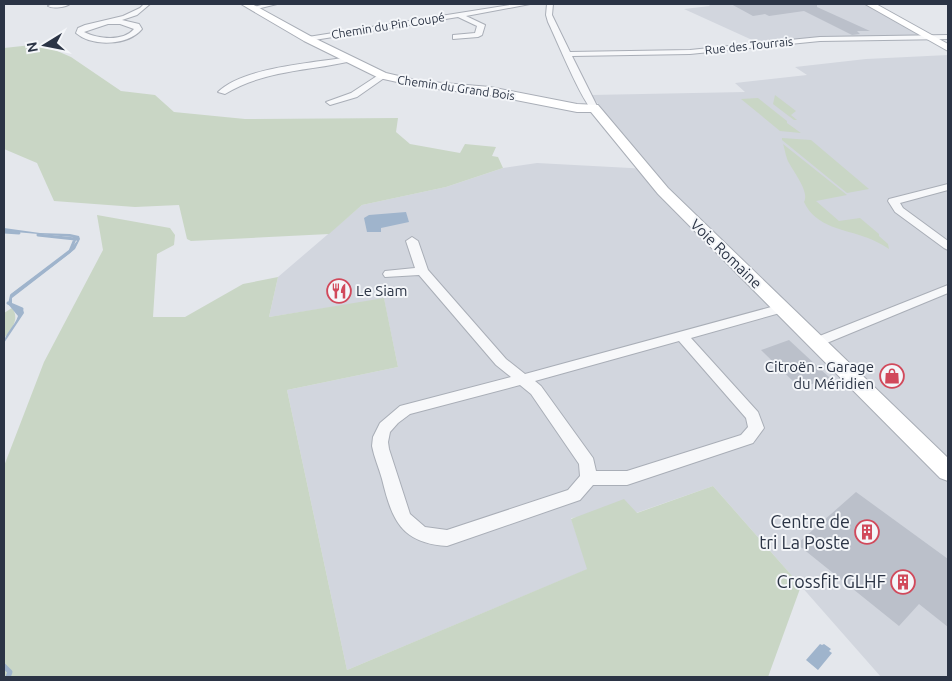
<svg xmlns="http://www.w3.org/2000/svg" width="952" height="681" font-family="Ubuntu,sans-serif">
<style>
.built{fill:#d2d6de}
.green{fill:#c9d6c5}
.water{fill:#9fb4cc}
.lines{fill:none;stroke-linecap:round;stroke-linejoin:round}
.stream-far1{stroke:#9fb4cc;stroke-width:3}
.stream{stroke:#9fb4cc;stroke-width:5}
.building{fill:#bbc0ca}
.street-casing{stroke:#a9aeb7;stroke-width:2}
.secondary-casing{stroke:#a9aeb7;stroke-width:2}
.street{fill:#f7f8fa;fill-rule:evenodd}
.secondary{fill:#fff;fill-rule:evenodd}
.labels{text-anchor:middle;stroke-width:4;stroke-linejoin:round;paint-order:stroke}
.far-street-label{font-size:12px;fill:#2b3445;stroke:#f4f6f9}
.street-label{font-size:15px;fill:#2b3445;stroke:#f4f6f9}
.poi-label{font-size:15px;fill:#2b3445;stroke:#f4f6f9;text-anchor:start}
.near-poi-label{font-size:18px;fill:#2b3445;stroke:#f4f6f9;text-anchor:end}
</style>
<rect width="100%" height="100%" fill="#e4e7ec"/>
<!-- built -->
<g class="built">
<polygon points="708,4 865,4 925,37 824,37 761,44 684,9 710,6"/>
<polygon points="948,55 948,677 881,677 713,486 636,513 571,518 588,569 347,670 287,390 398,367 384,299 269,317 278,277 362,205 446,187 503,168 537,163 649,169 591,95 745,92 735,83 807,75 795,67 866,59"/>
</g>
<!-- green -->
<g class="green">
<polygon points="41,44 71,57 121,91 155,95 174,112 245,119 398,118 396,132 410,144 460,153 465,144 496,147 492,156 498,157 503,168 446,187 362,205 329,234 191,241 187,239 179,205 135,207 54,201 37,163 4,149 4,48"/>
<polygon points="775,95 796,111 791,115 797,120 794,120 773,104"/>
<polygon points="758,98 787,121 787,123 801,133 780,131 741,99"/>
<polygon points="782,138 811,140 869,189 847,193 782,140"/>
<path d="M783,144L847,195L816,201L839,221L860,218L879,234V236L888,244L889,249C883,245 876,241 868,238C845,229 816,228 804,202C810,193 794,172 789,163C786,158 785,150 783,144Z"/>
<polygon points="97,215 170,228 175,235 174,245 157,254 153,317 185,317 243,284 278,277 269,317 384,298 398,367 287,390 347,670 587,569 571,519 624,499 637,513 713,486 801,586 768,677 4,677 4,466 44,362 103,250"/>
<path d="M12,308C20,319 12,329 4,338V313Z"/>
</g>
<!-- water -->
<g class="water">
<polygon points="406,212 409,222 381,228 381,232 367,232 364,218 369,215"/>
<path d="M4,228L40,233L70,234L79,236L80,239L75,249L69,254L12,298V305L23,309L24,313L4,343C4,334 15,326 18,316L8,304L10,295L68,252L77,241L72,237L4,231Z"/>
<polygon points="820,644 822,645 824,644 831,649 829,651 832,653 818,670 806,660"/>
</g>
<g class="lines">
<!-- stream-far1 -->
<g class="stream-far1">
<polyline points="4,232 19,233"/>
<polyline points="12,295 70,251 75,239 38,235"/>
<polyline points="8,303 22,309"/>
</g>
<!-- stream -->
<polyline class="stream" points="4,666 10,672 8,677"/>
</g>
<!-- building -->
<g class="building">
<polygon points="731,4 817,4 817,7 870,31 857,31 860,34 852,35 804,11 769,16 765,14 753,16"/>
<polygon points="789,340 830,378 800,388 761,350"/>
<polygon points="856,492 948,559 948,627 919,604 899,626 797,544"/>
</g>
<g class="lines">
<!-- street casing -->
<g class="street-casing">
<g id="street">
<path d="M70,4C66,7 53,9 48,6L53,4Z"/>
<path d="M144,4H150L137,15L122,20L139,24L142,29C128,46 92,47 76,33L78,28L85,25L123,16L140,8ZM108,24H120L134,29C123,42 98,39 84,32Z"/>
<polygon points="265,4 277,4 253,10 250,8"/>
<polygon points="516,4 530,4 466,16 485,25 482,35 478,37 453,39 453,35 475,33 477,26 458,17 308,41 304,39 308,37"/>
<path d="M547,4H553L552,15L570,52L690,50L820,37L948,35V39L820,41L690,54L572,56L598,108L594,111C584,107 555,36 548,22L546,15Z"/>
<path d="M349,57L353,59L352,61C309,71 264,70 225,94L218,92C243,67 314,63 349,57Z"/>
<polygon points="380,74 387,76 357,97 330,105 326,102 351,93"/>
<polygon points="948,184 948,190 900,203 903,208 948,241 948,250 944,248 895,212 888,201 889,199"/>
<path d="M412,237L418,241L428,270L506,359L525,374L782,304L787,305L789,308L787,311L691,338L758,412L764,428L753,443L627,485H593L580,500L447,546C401,543 392,520 382,479C379,468 374,457 372,446L373,437L380,423L400,406L511,377L496,365L419,275L385,277L383,274L385,271L415,268L406,241ZM679,341L746,418L748,427L741,435L627,471H596L593,458L541,386L535,381ZM520,385L531,394L579,464L580,476L568,490L447,530L425,527L410,514L389,449L388,442L390,432L398,423L410,414Z"/>
<polygon points="948,285 948,293 822,345 812,345 810,342 812,339"/>
</g>
</g>
<!-- secondary casing -->
<g class="secondary-casing">
<g id="secondary">
<polygon points="241,4 252,4 312,37 386,73 420,81 490,87 577,104 598,105 668,188 948,458 948,481 940,478 658,194 591,112 577,112 490,95 420,87 379,78 304,41"/>
<polygon points="865,4 876,4 948,44 948,51"/>
</g>
</g>
<!-- street -->
<use href="#street" class="street"/>
<!-- secondary -->
<use href="#secondary" class="secondary"/>
</g>
<!-- icons -->
<defs>
<g id="restaurant-ring" transform="scale(1.25)"><circle r="9.5" fill="#f4f6f9" stroke="#d1495b" stroke-width="1.5"/><path d="M-5-6h1v4h1v-4h1v4h1v-4h1v5L-1.5 .5V6h-2V.5L-5-1ZM5-6V6H3V1.5H1.5Q1.5-4 5-6Z" fill="#d1495b"/></g>
<g id="shop-ring" transform="scale(1.25)"><circle r="9.5" fill="#f4f6f9" stroke="#d1495b" stroke-width="1.5"/><path d="M-5-2.5h2.3a2.7 3.5 0 0 1 5.4 0H5L5.5 6h-11ZM-1.5-2.5h3a1.5 2.3 0 0 0-3 0Z" fill="#d1495b"/></g>
<g id="building-ring" transform="scale(1.25)"><circle r="9.5" fill="#f4f6f9" stroke="#d1495b" stroke-width="1.5"/><path d="M-4-6H4V6H1V3H-1V6H-4ZM-2.5-4.3h1.7v1.8h-1.7ZM.8-4.3h1.7v1.8H.8ZM-2.5-1h1.7V.8h-1.7ZM.8-1h1.7V.8H.8Z" fill="#d1495b"/></g>
</defs>
<g fill-rule="evenodd">
<use href="#restaurant-ring" x="339" y="291"/>
<use href="#shop-ring" x="892" y="376"/>
<use href="#building-ring" x="867" y="532"/>
<use href="#building-ring" x="903" y="582"/>
</g>
<g class="labels">
<!-- far-street labels -->
<g class="far-street-label">
<text transform="translate(388 26) rotate(-9)" y="4">Chemin du Pin Coupé</text>
<text transform="translate(749 46) rotate(-6)" y="4">Rue des Tourrais</text>
<text transform="translate(456 88) rotate(8)" y="4">Chemin du Grand Bois</text>
</g>
<!-- street labels -->
<g class="street-label">
<text transform="translate(726 254) rotate(44)" y="5">Voie Romaine</text>
</g>
<!-- poi labels -->
<g class="poi-label">
<text x="356" y="296">Le Siam</text>
<text x="874" y="372" text-anchor="end">Citroën - Garage<tspan x="874" dy="17">du Méridien</tspan></text>
</g>
<!-- near-poi labels -->
<g class="near-poi-label">
<text x="850" y="528">Centre de<tspan x="850" dy="21">tri La Poste</tspan></text>
<text x="886" y="588">Crossfit GLHF</text>
</g>
</g>
<!-- border -->
<rect width="952" height="681" fill="none" stroke="#2b3445" stroke-width="10"/>
<!-- north arrow -->
<g transform="translate(45 45) rotate(260)" stroke="#f4f6f9" stroke-width="4" paint-order="stroke">
<path d="M0-4L9 19L0 12L-9 19Z" fill="#2b3445"/>
<text y="-8" font-size="14" font-weight="bold" text-anchor="middle" fill="#2b3445">N</text>
</g>
</svg>
